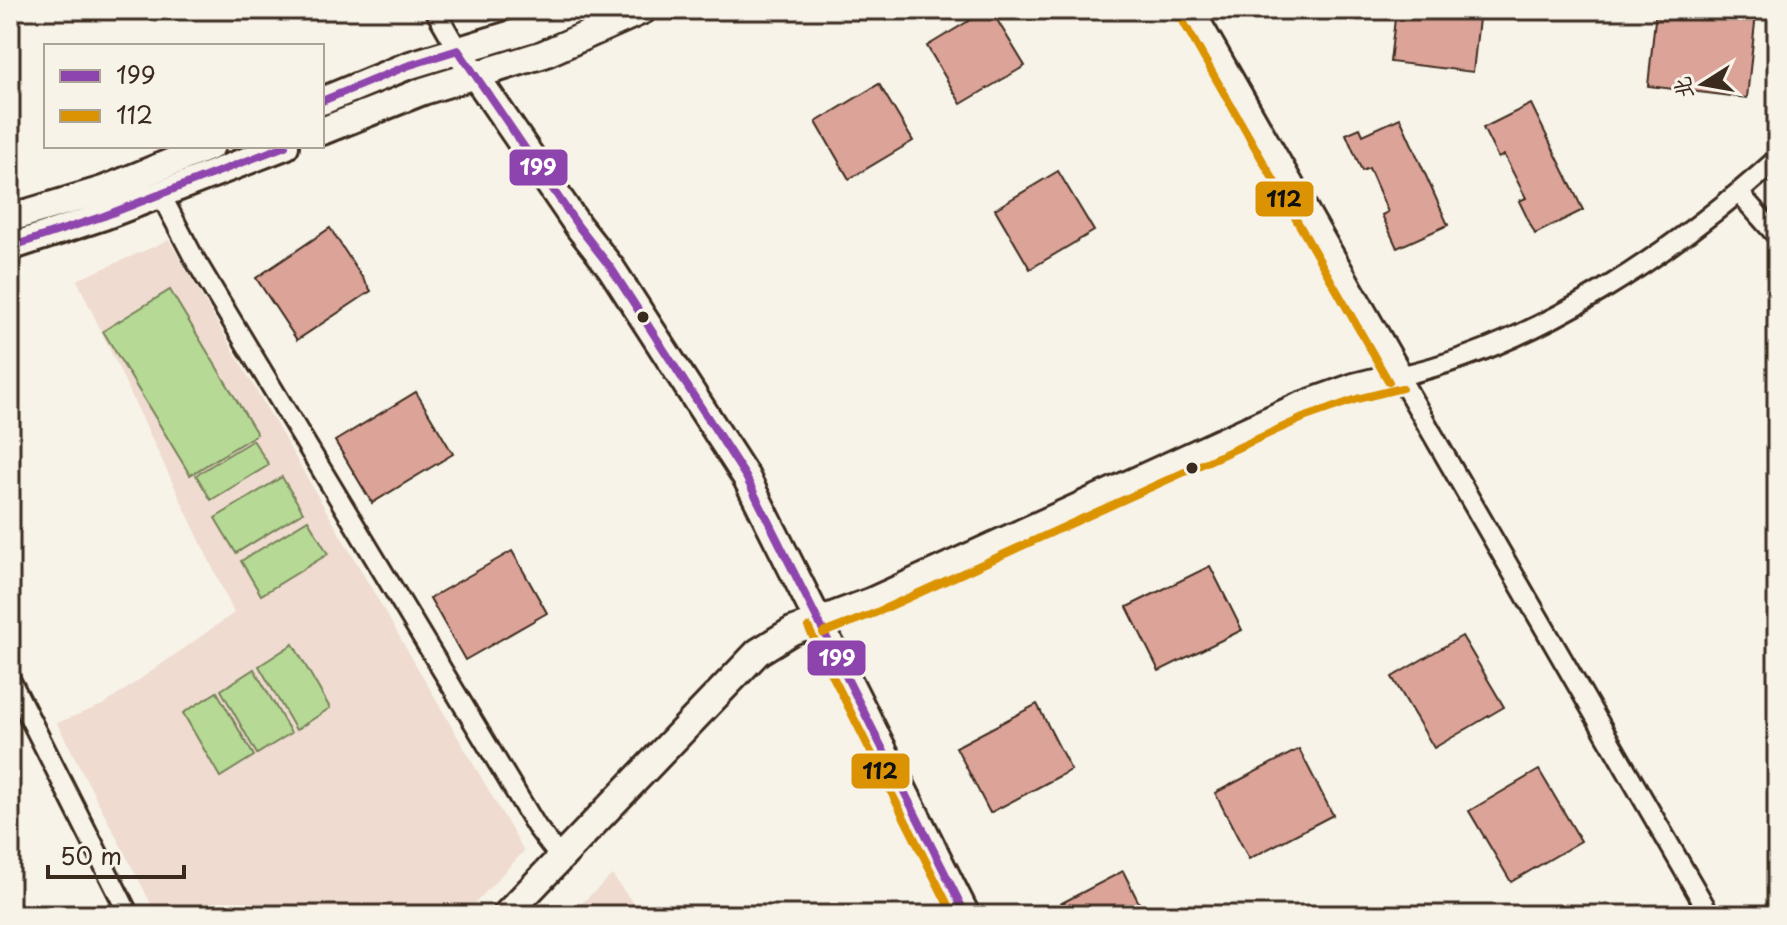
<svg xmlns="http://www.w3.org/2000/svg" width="1787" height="925" font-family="'Playpen Sans','LXGW WenKai TC',sans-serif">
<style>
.built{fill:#efdbd0}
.green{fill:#b6da95;stroke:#78825a;stroke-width:2}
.building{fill:#dca398;stroke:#3b2a1e;stroke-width:2}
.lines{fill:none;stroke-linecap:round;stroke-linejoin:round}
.street-casing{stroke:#3b2a1e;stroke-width:24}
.secondary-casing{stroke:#3b2a1e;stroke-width:32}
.street{stroke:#f7f3e8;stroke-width:18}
.secondary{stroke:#f7f3e8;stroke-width:26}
.bus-1-casing{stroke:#f7f3e8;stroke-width:14}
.bus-2-casing{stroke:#f7f3e8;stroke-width:14}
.bus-1{stroke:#8e44ad;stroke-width:8}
.bus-2{stroke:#db9304;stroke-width:8}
.bus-dot{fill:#3b2a1e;stroke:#f7f3e8;stroke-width:3}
.line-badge{stroke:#f7f3e8;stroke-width:3}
.badge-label{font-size:22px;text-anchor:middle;font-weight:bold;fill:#fff}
.pale-badge-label{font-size:22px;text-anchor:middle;font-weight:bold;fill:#111}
</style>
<rect width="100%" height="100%" fill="#f7f3e8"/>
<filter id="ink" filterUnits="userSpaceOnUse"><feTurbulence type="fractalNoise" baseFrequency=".0125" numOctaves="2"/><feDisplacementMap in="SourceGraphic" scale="16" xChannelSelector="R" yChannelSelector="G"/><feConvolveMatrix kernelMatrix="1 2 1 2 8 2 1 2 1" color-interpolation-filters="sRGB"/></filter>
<g filter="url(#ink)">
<!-- built -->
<g class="built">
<polygon points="169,240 524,851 464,915 157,915 57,723 105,704 234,613 77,280"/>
<polygon points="612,875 642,915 569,915"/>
</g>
<!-- green -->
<g class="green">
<polygon points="170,290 257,434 190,475 103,331"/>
<polygon points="253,440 269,465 211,500 196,475"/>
<polygon points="282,477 303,512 236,553 215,518"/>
<polygon points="308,520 328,554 261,595 241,561"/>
<polygon points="293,644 330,708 296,730 259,666"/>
<polygon points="254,669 291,733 257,754 221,690"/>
<polygon points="217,692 254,756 220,777 183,713"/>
</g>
<!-- building -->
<g class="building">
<polygon points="987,10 991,10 1025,66 961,104 927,46"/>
<polygon points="1396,10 1480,10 1473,72 1390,62"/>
<polygon points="1656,10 1732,10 1756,13 1747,98 1648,86"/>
<polygon points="879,84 913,141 849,179 816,122"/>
<polygon points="1531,104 1583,210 1535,234 1519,201 1526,198 1504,155 1498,158 1483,128"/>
<polygon points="1400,118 1448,225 1397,248 1382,215 1388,212 1369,168 1362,171 1346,134 1360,128 1363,135"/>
<polygon points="1058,171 1094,231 1030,269 995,209"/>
<polygon points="330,228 371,291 297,340 256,278"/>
<polygon points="416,392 453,454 372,503 335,441"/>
<polygon points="512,551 547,613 465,660 430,598"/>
<polygon points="1210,566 1242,630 1159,671 1127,607"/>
<polygon points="1462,636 1504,707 1434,748 1392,677"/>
<polygon points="1037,704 1071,770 990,813 956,747"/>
<polygon points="1299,749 1333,815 1249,859 1215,793"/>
<polygon points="1539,770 1581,841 1511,882 1469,811"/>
<polygon points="1123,871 1145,915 1039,915"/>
</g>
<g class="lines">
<!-- street casing -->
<g class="street-casing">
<g id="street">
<polyline points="435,10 458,50"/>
<polyline points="1739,193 1777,236"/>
<polyline points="161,195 194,258 536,826 561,859"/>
<polyline points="10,679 129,915"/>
<path d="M1710,915L1399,376C1536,346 1674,252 1777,159"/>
</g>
</g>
<!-- secondary casing -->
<g class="secondary-casing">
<g id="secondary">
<polyline points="458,50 578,226 611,268 746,477 966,915"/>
<polyline points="322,101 407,66 529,29 573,10"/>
<polyline points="322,131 423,91 544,54 643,10"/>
<polyline points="10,218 103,190 211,146"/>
<polyline points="10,247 104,216 285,146"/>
<polyline points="506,915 758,652 792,631 870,602 1298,407 1354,387 1399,376 1190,10"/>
</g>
</g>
<!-- street -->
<use href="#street" class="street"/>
<!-- secondary -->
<use href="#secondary" class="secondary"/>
<!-- bus-1 casing -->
<g class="bus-1-casing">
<g id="bus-1">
<polyline points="322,101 407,66 458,50 578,226 611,268 746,477 966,915"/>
<polyline points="10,247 104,216 285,146"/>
</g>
</g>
<!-- bus-2 casing -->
<g class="bus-2-casing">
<g id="bus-2">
<polyline points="1180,16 1389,382"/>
<polyline points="808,627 953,915"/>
<polyline points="823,633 875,613 1303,418 1357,399 1402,388"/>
</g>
</g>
<!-- bus-1 -->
<use href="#bus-1" class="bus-1"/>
<!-- bus-2 -->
<use href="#bus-2" class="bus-2"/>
</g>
</g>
<!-- markers -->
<g class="bus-dot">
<circle cx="643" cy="317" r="7"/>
<circle cx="1192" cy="468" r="7"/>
</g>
<g class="line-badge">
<rect x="508" y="148" width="61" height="39" rx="8" fill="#8e44ad"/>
<rect x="1254" y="180" width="61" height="38" rx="8" fill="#db9304"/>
<rect x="806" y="639" width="61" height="38" rx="8" fill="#8e44ad"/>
<rect x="850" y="752" width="61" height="38" rx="8" fill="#db9304"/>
</g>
<g class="badge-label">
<text x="538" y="175">199</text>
<text x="837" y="666">199</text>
</g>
<g class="pale-badge-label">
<text x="1284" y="207">112</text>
<text x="880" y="779">112</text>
</g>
<!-- margin -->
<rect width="1787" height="925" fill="none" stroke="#f7f3e8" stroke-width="40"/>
<rect x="20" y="20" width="1747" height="885" fill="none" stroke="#3b2a1e" stroke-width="3" filter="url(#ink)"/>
<!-- legend -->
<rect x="44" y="44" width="280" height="104" fill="#f7f3e8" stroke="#aca397" stroke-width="2"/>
<rect x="60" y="70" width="40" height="12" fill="#8e44ad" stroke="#aca397" stroke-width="2"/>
<text x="116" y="84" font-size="24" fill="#3b2a1e">199</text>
<rect x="60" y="110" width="40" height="12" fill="#db9304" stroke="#aca397" stroke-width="2"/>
<text x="116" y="124" font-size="24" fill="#3b2a1e">112</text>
<!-- north arrow -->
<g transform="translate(1703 84) rotate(259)" stroke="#f7f3e8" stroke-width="6" paint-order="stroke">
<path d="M0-6L14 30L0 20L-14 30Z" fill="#3b2a1e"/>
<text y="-12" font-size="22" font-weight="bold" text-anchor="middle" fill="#3b2a1e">北</text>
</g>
<!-- scale -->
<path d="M48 865v12h136v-12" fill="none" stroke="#3b2a1e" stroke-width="4"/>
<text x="60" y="865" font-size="24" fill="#3b2a1e" stroke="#f7f3e8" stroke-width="6" paint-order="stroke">50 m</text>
</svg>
